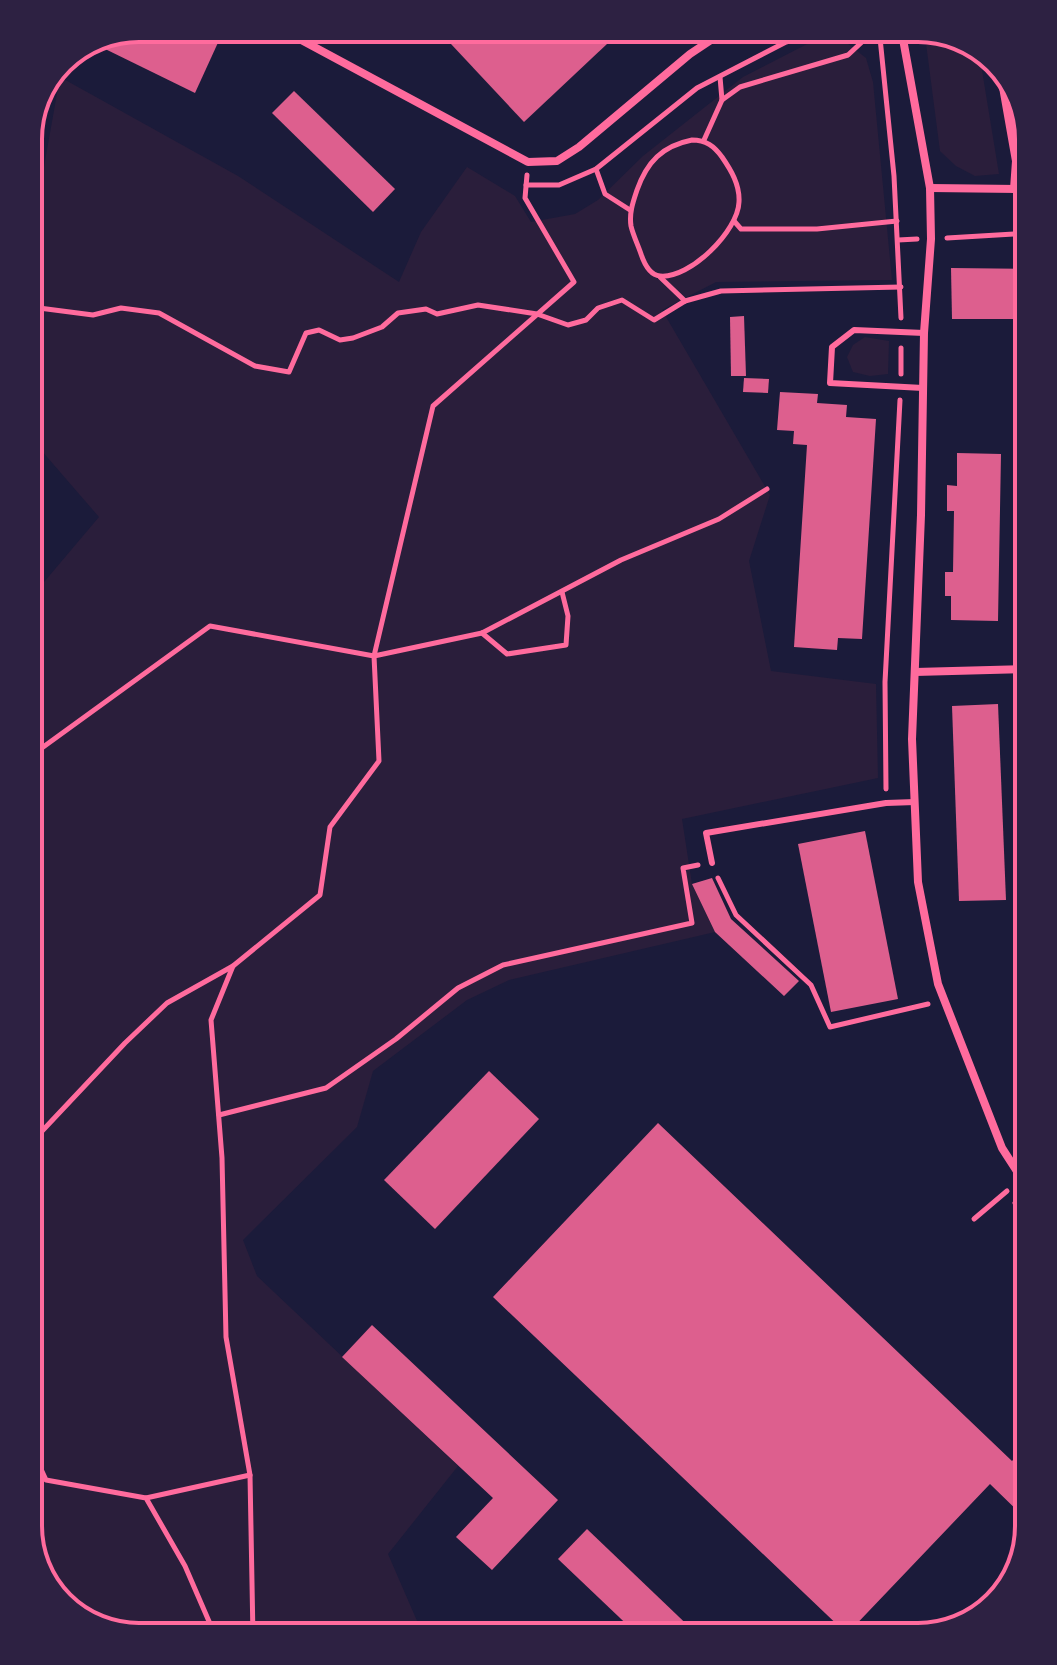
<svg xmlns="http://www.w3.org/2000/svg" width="1057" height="1665" font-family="Inter,sans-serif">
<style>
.green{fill:#2a1e3b}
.building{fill:#dd5f8e}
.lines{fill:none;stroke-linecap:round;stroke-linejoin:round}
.path{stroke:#ff6b9d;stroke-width:5}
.service{stroke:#ff6b9d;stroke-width:6}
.minor{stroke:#ff6b9d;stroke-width:8}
.rim{fill:none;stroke:#ff6b9d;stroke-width:4}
</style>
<rect width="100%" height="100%" fill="#1b1b3a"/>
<!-- green -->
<g class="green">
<polygon points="924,28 978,46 999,174 975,176 956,166 940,151"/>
<polygon points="842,39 866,58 873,82 892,280 716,282 662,310 770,495 749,561 771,671 876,684 878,778 682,819 692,884 715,932 509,980 467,1000 373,1071 357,1127 243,1240 257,1276 458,1466 388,1554 424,1637 132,1637 78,1618 40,1575 28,1526 28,601 99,517 28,435 28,256 60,77 238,176 399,282 421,232 467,167 515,196 531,222 575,214 598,200 643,156 743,77 813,41"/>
<polygon points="865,337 889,341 888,374 870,376 853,372 847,357 853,345"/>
</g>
<!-- building -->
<g class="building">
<polygon points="139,28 204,28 221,36 195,93 97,45"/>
<polygon points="436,28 624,28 524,122"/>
<polygon points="294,91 395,189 373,212 272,113"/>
<polygon points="951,268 1029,269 1029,319 952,319"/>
<polygon points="744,316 746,376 731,376 730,317"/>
<polygon points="744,378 769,379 768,393 743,392"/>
<polygon points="780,392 818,394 817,403 847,405 846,417 876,419 862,639 838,638 837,650 794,647 807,445 793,444 794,431 777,430"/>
<polygon points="957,453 1001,454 998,621 951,620 951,596 945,596 945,572 953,572 954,511 947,511 947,485 957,486"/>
<polygon points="998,704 1006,900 959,901 952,706"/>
<polygon points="865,831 898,999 831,1012 798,844"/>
<polygon points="712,878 731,919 799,981 784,996 715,932 692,884"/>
<polygon points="489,1071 539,1119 435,1229 384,1180"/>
<polygon points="658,1123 1012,1461 1029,1443 1029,1522 990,1484 847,1634 493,1297"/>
<polygon points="372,1325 558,1500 492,1570 456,1537 493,1498 342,1357"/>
<polygon points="587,1529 700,1637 640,1637 558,1559"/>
<polygon points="990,1595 996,1600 978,1616 974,1611"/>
</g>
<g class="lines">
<!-- path -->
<g class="path">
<polyline points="879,28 894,176 901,318"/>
<polyline points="722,100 740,87 848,55 863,41 863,28"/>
<path d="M692,140C706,140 714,146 722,157C731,170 740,185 739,202C738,231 690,279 660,276C649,275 644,263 641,254C638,245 633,235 631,226C629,213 633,202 637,190C647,162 662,146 692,140Z"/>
<polyline points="704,140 722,100 720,77"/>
<polyline points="596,169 605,194 630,210"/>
<polyline points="527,175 525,198 574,282 433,406 374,656 482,633 621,560 719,519 767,489"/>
<polyline points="28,177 31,152 30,128"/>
<polyline points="526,185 559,185 596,169 697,88 786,42 830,28"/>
<polyline points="734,221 741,229 817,229 897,221"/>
<polyline points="947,238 1029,233"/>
<polyline points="898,240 917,239"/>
<polyline points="660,277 685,301"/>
<polyline points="28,303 39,308 93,315 121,308 159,313 255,366 289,372 306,333 319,330 340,340 353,338 382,327 398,313 426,309 437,314 478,305 537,314 568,325 586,320 598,308 622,300 654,320 685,301 721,291 901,287"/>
<polyline points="901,374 901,348"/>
<polyline points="482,633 507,654 566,645 568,616 562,592"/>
<polyline points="28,758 210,626 374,656 379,761 330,827 320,895 233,966 211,1020 222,1158 226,1337 250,1475 253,1637"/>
<polyline points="886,789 885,682 900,400"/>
<polyline points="718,878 736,915 811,985 830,1027 928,1004"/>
<polyline points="219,1115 326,1088 396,1039 458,988 503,965 692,923 683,868 698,865"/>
<polyline points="28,1146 125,1043 167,1003 233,966"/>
<polyline points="1015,1203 1029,1222"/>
<polyline points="974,1219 1007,1191"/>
<polyline points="28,1441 46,1480 146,1498 185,1566 211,1626 219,1637"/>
<polyline points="146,1498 250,1475"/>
</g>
<!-- service -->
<g class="service">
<polyline points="923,388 830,383 832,347 854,330 924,333"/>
<polyline points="712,863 706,833 886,803 915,802"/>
</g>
<!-- minor -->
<g class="minor">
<polyline points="279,28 528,162 557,161 579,147 690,54 729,28"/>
<polyline points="901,28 930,188 931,239 924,333 921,515 912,739 918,882 938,984 1002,1148 1029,1190"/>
<polyline points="1000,70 1016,161 1014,189"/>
<polyline points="930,188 1029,189"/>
<polyline points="915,672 1029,669"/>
</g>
</g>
<!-- crop -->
<path d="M0 0H1057V1665H0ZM139 42H918A97 97 0 0 1 1015 139V1526A97 97 0 0 1 918 1623H139A97 97 0 0 1 42 1526V139A97 97 0 0 1 139 42Z" fill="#2d2142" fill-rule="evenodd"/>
<path class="rim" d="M139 42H918A97 97 0 0 1 1015 139V1526A97 97 0 0 1 918 1623H139A97 97 0 0 1 42 1526V139A97 97 0 0 1 139 42Z"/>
</svg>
